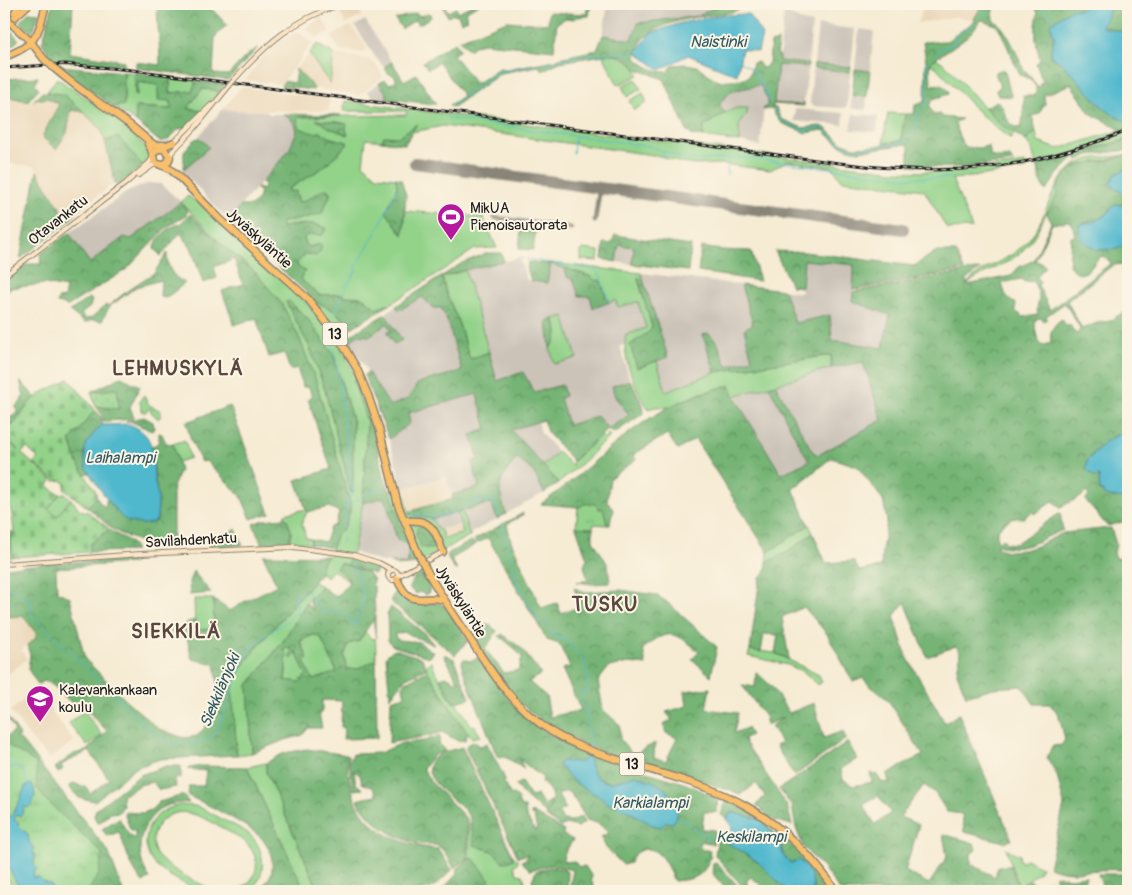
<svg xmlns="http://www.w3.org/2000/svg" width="1132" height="895" font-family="Pangolin,sans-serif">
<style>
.built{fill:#ebd8ba}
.industrial{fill:#cbc3b8}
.grass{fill:#92d289;stroke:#577752;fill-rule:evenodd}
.forest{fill:url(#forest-crowns);stroke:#486848;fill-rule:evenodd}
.cemetery{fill:url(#cemetery-stones);stroke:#577752}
.park{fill:url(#park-tufts);stroke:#577752}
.garden{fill:url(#garden-dots);stroke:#577752}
.water{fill:#4fb8cd;stroke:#366a74}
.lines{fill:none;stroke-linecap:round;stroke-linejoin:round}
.stream{stroke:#4fb8cd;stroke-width:1}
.taxiway{stroke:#898478;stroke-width:5}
.runway{stroke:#898478;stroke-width:12}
.secondary-casing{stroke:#898478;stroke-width:6}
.highway-casing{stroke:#898478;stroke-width:9}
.secondary{stroke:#fce5c4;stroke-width:4}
.highway{stroke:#f8bf6c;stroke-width:6}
.rail-casing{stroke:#1c1c1c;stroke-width:3}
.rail{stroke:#fcf5e5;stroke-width:1;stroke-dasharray:4;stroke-linecap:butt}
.secondary-bridge-casing{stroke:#898478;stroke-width:6;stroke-linecap:butt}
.highway-bridge-casing{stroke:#898478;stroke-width:9;stroke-linecap:butt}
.secondary-bridge{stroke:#fce5c4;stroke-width:4}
.highway-bridge{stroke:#f8bf6c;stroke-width:6}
.labels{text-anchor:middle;stroke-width:4;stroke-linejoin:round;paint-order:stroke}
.shield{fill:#fcf5e5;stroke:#5f5d58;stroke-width:1}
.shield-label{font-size:14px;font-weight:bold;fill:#1c1c1c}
.poi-label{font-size:15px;fill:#1c1c1c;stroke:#fcf5e5;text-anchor:start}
.street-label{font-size:15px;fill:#1c1c1c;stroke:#fcf5e5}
.water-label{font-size:16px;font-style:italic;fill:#305a63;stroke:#fcf5e5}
.district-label{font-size:20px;font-weight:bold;letter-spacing:1px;fill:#5b463e;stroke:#fcf5e5}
</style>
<defs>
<pattern id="forest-crowns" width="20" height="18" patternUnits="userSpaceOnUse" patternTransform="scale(1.25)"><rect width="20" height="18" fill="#75b475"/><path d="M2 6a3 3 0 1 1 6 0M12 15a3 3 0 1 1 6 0" fill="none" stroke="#5f925f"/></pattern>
<pattern id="cemetery-stones" width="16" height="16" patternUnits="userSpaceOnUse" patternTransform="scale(1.25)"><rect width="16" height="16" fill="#92d289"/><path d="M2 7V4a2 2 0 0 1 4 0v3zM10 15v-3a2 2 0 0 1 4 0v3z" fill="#7db476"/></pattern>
<pattern id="park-tufts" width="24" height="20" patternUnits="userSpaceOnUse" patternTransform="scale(1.25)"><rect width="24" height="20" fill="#92d289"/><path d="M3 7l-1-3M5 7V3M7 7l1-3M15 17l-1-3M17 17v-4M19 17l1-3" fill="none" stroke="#7db476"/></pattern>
<pattern id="garden-dots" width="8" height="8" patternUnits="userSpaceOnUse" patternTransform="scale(1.25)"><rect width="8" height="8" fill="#92d289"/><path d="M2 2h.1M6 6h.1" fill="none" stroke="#7db476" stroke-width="1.8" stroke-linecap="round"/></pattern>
</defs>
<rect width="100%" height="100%" fill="#fcf5e5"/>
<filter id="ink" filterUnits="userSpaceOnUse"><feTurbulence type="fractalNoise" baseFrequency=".02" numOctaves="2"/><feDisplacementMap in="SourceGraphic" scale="10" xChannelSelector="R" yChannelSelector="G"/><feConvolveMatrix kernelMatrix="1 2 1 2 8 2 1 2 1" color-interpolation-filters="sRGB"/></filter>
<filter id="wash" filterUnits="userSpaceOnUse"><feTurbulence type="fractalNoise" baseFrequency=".0096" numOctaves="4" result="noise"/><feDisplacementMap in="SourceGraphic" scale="20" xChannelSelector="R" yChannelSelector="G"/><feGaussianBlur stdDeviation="1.12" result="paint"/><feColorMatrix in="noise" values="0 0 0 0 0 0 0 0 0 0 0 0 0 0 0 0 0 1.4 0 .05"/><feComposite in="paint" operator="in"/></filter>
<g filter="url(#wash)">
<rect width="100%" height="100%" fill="#f6ebd3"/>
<!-- built -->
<g class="built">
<polygon points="925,4 983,4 974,19 955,17 917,23"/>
<polygon points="356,5 362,16 346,24 339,11"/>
<polygon points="322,17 330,32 316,38 305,28"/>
<polygon points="350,26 352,27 367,49 362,53 339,50 331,36"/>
<polygon points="298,32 313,42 281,84 246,80 261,59 275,43"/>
<polygon points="309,54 330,84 334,54 368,59 377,66 383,77 359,95 314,88 296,69"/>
<polygon points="241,87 330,99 328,111 222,110"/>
<polygon points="4,98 33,101 37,98 41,99 47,98 59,104 42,137 55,149 67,133 71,110 84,112 102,129 115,183 67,219 34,166 4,163"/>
<polygon points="446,476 453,499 410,511 403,489"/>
<polygon points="460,525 463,533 444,539 441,530"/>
<polygon points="4,615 6,617 23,616 36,633 36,638 21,650 27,659 4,677"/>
<polygon points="36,691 74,741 50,759 36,745 10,711"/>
</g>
<!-- industrial -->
<g class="industrial">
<polygon points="608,4 715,4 714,6 699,16 638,23 632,40 603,35"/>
<polygon points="784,11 797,19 812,24 808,64 779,61"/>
<polygon points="365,20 392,62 384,67 376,58 355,26"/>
<polygon points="818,25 855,29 851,67 814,64"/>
<polygon points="859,29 874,31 870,71 855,69"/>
<polygon points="778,64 808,67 804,102 801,105 774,103"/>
<polygon points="813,68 850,72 847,106 844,108 812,106 810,103"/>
<polygon points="379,83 387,94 386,99 372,97 367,91"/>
<polygon points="761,85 768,100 767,107 764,108 760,146 740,142 739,126 740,119 736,108 725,113 720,106 720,101 732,91"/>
<polygon points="852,96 867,97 866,110 853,109 851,107"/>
<polygon points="795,109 844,113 843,125 794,121"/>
<polygon points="222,110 265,111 269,114 283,114 294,122 298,131 289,150 228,220 182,171 209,147 198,137"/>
<polygon points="853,114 878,116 877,132 851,130"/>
<polygon points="149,183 161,184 181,202 131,239 124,237 90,264 69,233 127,192"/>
<polygon points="619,245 635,247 632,264 616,262"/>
<polygon points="519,258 527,280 547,283 551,264 565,268 567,277 573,279 577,292 590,295 593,307 616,300 638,302 646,329 626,335 624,345 620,346 630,380 612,386 615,397 629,414 608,429 597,416 568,425 560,398 534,392 497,381 465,270"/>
<polygon points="804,260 854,265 852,301 890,315 883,348 832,340 830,315 795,323 784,290 801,293"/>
<polygon points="641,273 741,285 753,324 744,329 752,359 727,367 717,342 703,335 715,372 665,391 657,361 668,357"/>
<polygon points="422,296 433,308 441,308 447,320 462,371 418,383 408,399 390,406 349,342 358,335 369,336 388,324 392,330 388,332 401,340 385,314 396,306 399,309"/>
<polygon points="863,362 882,420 818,455 812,451 775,384 831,368"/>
<polygon points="769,386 791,429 809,461 781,474 734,396"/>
<polygon points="477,394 488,430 479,460 472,462 479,487 452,495 446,476 403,489 389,439 410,423 407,413"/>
<polygon points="538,421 541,433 558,452 543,466 511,430"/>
<polygon points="516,458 533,471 544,493 506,514 500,497 499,485"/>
<polygon points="385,497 397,540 409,544 407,565 378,561 353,552 363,503"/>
<polygon points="491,502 497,519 469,534 462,510"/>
<polygon points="457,513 460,525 438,530 432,519"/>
</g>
<!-- grass -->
<g class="grass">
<polygon points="317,44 334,54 330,84 309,54"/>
<path d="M610,54C625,57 632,61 639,75L618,85L603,55Z"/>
<polygon points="936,58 946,65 1000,124 1015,133 1011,139 996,128 986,118 983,117 936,67 931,64 929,66 930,63"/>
<polygon points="124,72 137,73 135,76 135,94 137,94 138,82 159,85 171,101 171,109 136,107 136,122 113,107 124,104"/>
<polygon points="170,77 196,81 193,91 170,93"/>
<path d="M57,78C86,99 135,127 153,158L143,166L118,138L105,141L101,129L73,102L47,92Z"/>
<polygon points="636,79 641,89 627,97 622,86"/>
<polygon points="202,89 216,90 218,94 202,111 188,108"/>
<polygon points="643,93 647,103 634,110 629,101"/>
<path d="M345,101L894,171C938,173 981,170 1025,163L1026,169L971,177L952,179L972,228L947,229L924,190L842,180L832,167L787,161L770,170L721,164L696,165L681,163L660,156L443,126L412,132L405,144L366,139L363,164L377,176L396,178L397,188L390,205L403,234L406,211L483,217L497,248L475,249L389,305L386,304L377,309L362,297L343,296V294L319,295L300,279L303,275L298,267L297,263L306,254H313L320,244L309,247L304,245V238L307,235L322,234L326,230V228L304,224L282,227L280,224L282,222L297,220L322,213L330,195V191L326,189L302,203H299L296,195L288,189L321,169L347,145V142L331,138L320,132L314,134L308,132L300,128L297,120L299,117L406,115L407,111H343Z"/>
<path d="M736,108H748L747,114C736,123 740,129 740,142L703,137L704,126L725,113Z"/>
<polygon points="888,113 905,114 901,141 883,143"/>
<polygon points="1128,128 1128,139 1065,156 1064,161 1061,163 1055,161 1036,167 1033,153 1026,141 1036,132 1038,142 1058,149"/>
<path d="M1128,154V155L1076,166L1070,171L1058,190C1058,199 1051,206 1046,214C1040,225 1035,237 1026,247C1011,265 985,270 967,284C976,270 1004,262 1018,250C1029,241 1037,229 1043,216C1052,197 1058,173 1079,163C1095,155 1112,158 1128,154Z"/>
<path d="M188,196L200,204L230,234L305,301L341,347L357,379L354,381L367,422L363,503L353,552L347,565L340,563L349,582L333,570L327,577L321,573L320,566L322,562L329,556L336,536L345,526L351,507L316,381L298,335L256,273L220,243L181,202ZM307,318L333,354L353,423L352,492H351L325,390L310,348Z"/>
<polygon points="583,249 599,251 598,261 581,260 581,251"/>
<path d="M551,263L641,273L643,279H638L652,327L637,368L657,361L666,391L715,372L832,355L831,368L734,396L730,386L701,393L669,407H655L649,409C636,392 621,356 626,335L646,328L638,302L618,307L615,300L608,303L600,280L596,281L592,277L551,264Z"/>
<polygon points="465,270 489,352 470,359 457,318 446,293 442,277"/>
<path d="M314,302C330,305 341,317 353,327L342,333H338Z"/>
<path d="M564,316L577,358L554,364L550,348C558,340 558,329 554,319Z"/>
<polygon points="609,434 609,438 595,449 593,453 559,483 543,466 558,452 572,466 573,461 601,435 604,438"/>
<polygon points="185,440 190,458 178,462 173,444"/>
<polygon points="403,489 410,515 432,519 438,530 441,530 444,539 463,533 457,513 462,510 469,534 471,535 429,558 417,563 402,531 391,492"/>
<polygon points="64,493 71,499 57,516 47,509 60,494"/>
<polygon points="306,509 307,512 302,523 306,538 311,539 310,544 290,540 291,532 287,519 284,518 285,514"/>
<polygon points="809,525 813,533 788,552 767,562 768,552"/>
<path d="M314,582L321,586L306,603L282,643L248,685L252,753L237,755L232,686C241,664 258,647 273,629C287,613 299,596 314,582Z"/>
<polygon points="194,599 213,599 214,629 195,630"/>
<polygon points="375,617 376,660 357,669 347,669 344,656 349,644 359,641 365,632 372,639 376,638 373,620"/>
<polygon points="313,635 320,636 337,672 313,680 304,662 300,641"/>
<polygon points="284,648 292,649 290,657 292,658 296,650 297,655 307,674 299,682 285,680 287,665"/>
<polygon points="750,650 775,653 819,675 822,682 818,685 804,672 788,665 748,656"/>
<polygon points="431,662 453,703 456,702 472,726 475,725 476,729 481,736 472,738 455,715 430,675 427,671 426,665"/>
<polygon points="84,711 102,735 87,746 69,723"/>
<polygon points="266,763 266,772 319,891 305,891 247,767"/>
<path d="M180,805C186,806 193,805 199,807C206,810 213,814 220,818C229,823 239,827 248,833C266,848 268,875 250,891H236C260,880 263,858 244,841C226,831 208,817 188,813C166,808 144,832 156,854C163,866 205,888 219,891C213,891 205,892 199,890C187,886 165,874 156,866C150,861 147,852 146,845C145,823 159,809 180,805Z"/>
<polygon points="469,823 482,848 492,851 503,862 512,860 513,856 519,861 514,866 517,874 523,875 526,885 526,891 492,891 484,872 473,859 469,859"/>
<polygon points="1006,849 1020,855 1019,858 1021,862 1026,859 1041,867 1040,871 1023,884 1025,891 1020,891"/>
</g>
<!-- forest -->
<g class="forest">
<polygon points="53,4 73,4 70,53 124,61 124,66 53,60 42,43"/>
<path d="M157,4H207L227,25L215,37L213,74L228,75L247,55L259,47L228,80L136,68V62L160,65C160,44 157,24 157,4Z"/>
<polygon points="472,4 479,4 465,12 468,19 461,22 458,15 453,14 448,17 443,7 445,6 448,12 456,8 458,12 472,5"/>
<polygon points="588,4 591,4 589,16 576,17 574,19 566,18 557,23 554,50 484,43 475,45 469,50 459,40 507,21 548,24 549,12 586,14"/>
<path d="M720,4H745C736,14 728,12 716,14C690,18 637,24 636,58C644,66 657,73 668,72L673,65L686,64L697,66L718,81L745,79L750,74L753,63L758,62L762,68L766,67L769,62L771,43L778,41L777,54L779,55V61L808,64V67L778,65L774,103L801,105L804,102V106L773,104V107L776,108L781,119L803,128L820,126L824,127L841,142L854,147L875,146L901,141L905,114H914L915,104L925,102L926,61L923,42L947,41L975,21L974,19L983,4H992L994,18L992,19V20C1005,22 1019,59 1024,71H1026L1038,87L1040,86V83L1043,82L1036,64L1040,59C1035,40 1034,32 1038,13L1033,4H1088L1082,9L1050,24L1054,37L1050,56C1054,59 1060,61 1063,65C1083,82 1102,116 1128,121V128L1121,130L1090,113L1071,84L1044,95L1045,104L1039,114L1032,116L1036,132L1026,141L1000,124L985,107L997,101C1008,109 1001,120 1018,128L1022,126C1022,116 1025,105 1023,96H1033L1036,93V87L1030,79L1020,75L1000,30L996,25L982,20L979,21C971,39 945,50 930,63L931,86C939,82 943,86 949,91V94L933,99L929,106L934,115L940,114L942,117L962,119L955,122L957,131L964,147L979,148L988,146L990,150V156L999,158L1010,157L1013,162C978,167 944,169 909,165V147L907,144L859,151C844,150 833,140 823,130L806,133L781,123L778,120L772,109L763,110L764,107H767L768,100L760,85L732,91L720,102V106L725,113L704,126L703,137L691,135L690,132L687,131L664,79L636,69L629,60L623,56L610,54L560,62L543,70L538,66L501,73L453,107L449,105L463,96L439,62L428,69L423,62L455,42L460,50L453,55L476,84L494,71L500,68L506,69L556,60L559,58L597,50L603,35L632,40L638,23L698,16Z"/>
<polygon points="1106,4 1128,4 1128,18 1124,20 1124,32 1101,27 1111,7"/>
<polygon points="29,12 39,13 34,29 31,32 20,23 20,21"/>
<polygon points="417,13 419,16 430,13 431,17 418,25 415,20 402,29 395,19"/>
<polygon points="10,29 19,40 4,52 4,34"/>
<polygon points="392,62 404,81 416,74 436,104 386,99 387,94 379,83 385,80 390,84 396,81 395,76 388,73 384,67"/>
<polygon points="814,64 851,67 850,72 813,68"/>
<polygon points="61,66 124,72 124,105 113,107 60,68"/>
<polygon points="296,69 314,88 313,90 281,86 284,81 294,83"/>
<polygon points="855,69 870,71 867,97 852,96"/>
<path d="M1004,69C1008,80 1008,88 1012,97L998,96L996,90L1000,87L995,72Z"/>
<polygon points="137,73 170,77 170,93 192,91 196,81 225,84 225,86 218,94 216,90 202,89 188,108 202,111 185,128 179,129 168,140 160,142 136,122 135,107 171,109 171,101 158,100 158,85 138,82 137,95 135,94 135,76"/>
<polygon points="38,77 35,84 39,88 28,101 4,96 4,79"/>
<polygon points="42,92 63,94 84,112 71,110 67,133 56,149 42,137 59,104 47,98 41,99 37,98 33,101"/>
<path d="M283,114L341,115L299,117L297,120L300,128C307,131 312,134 320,132L331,138L347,142V145L321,169L288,189L290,192L296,191L299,202C309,201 316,192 326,189L330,192V195L322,213L297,220L282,222L281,224L282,227L314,224L326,228V230L322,235H307L304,238L305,245L310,247L320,244L322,246L320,252L316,256L306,254L297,263L298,267L305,271L300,279L319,295L343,294V296L362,297L377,309L386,304L389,305L353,327C341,317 330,305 314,302L306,292L228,221L241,206H251L258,199L260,192L256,189L257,187L262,190L265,185L262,182L289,150L297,131L294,122Z"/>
<polygon points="316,120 338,122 347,124 346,129 348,135 332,129"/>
<polygon points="417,124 405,144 382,141 384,136 398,137"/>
<polygon points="118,137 143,166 119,184 115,183 105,141"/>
<polygon points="200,138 209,147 184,169 184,151 195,139"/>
<polygon points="1128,140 1128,150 1089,155 1078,160 1076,157 1072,158 1071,161 1057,175 1046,191 1040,182 1038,166 1044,162 1047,163 1055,161 1061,163 1064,161 1065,156"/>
<path d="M1128,155V169L1116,174L1111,186L1127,196L1128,202L1111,208L1106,215L1095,221L1083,223V241L1096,250L1117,249L1128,244V264L1113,265L1067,301L1082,329L1102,321L1103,322C1113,322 1119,312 1128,312V425C1115,438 1088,449 1086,469L1099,475L1100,491H1103V494L1128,500V521L1107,526L1085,500L1089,496L1086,492L1081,497L1060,507L1053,501L1035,514L1032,512L1024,518C1013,516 1004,522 997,531V540L1000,541L1003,539L1007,543L1015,544L1060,513L1063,530C1039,539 1026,553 997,545V548L1008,551L1024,550L1037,546L1063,533L1111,528L1116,544L1114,553L1117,559L1128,554V870C1119,870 1109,869 1100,870C1082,871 1067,875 1049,867L1064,805L1057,775L1047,758L1052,746L1062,745L1065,739L1058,713L1049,704H1034L1022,686L993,688L966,696L957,673L960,652L956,646L927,657L905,602L894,616L906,655L945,723L959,714L1012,840L1004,842L964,832L962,814L947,812L935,793L924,785L900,817L919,825L905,871L929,884L947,857L943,834L974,843L976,850L971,854V864L995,877L998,866H1011L1020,891H840L824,869L803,847L796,828L792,806L779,789L848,742L857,759L841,769L843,779L853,786L872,782L870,773L877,775L881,782L889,783L887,774L923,755L888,700L869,685L863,678L853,682L827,634L804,607L782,617L789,659L775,653L778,635L764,634L761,652L750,650L760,577L766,572L767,562L788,552L813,533L826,563L854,561L859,571L881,567L882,550L887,521L883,500L857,466L831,458L793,489L809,525L768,552L695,439L678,450L667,434L633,455L636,460L610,478L607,501L614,511L611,517L610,525H607L603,509L585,504L578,507L541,504C585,474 621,432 669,407C688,397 709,391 730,385L734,396L781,474L809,461L791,429L769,386L775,384L812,451L818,455L882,420L863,362L831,368V355L715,372L703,335L708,333L717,342L727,366L752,359L744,329L753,324L741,285L784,290L795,323L830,315L832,340L883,348L890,315L852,301L853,292L980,269L966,280L967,285L1011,276L1019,267L1034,260L1051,223L1047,213L1058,193L1056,189C1070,163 1083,164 1109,160C1115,159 1122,157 1128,155ZM1069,221L1072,223L1075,236L1071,237L1069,266L1079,274C1094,272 1092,261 1102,256L1106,258L1111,263L1050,310L1038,285L1040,283L1037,277L1045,266L1041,262L1035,261L1052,224ZM1021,279L1025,282L1033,281C1035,286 1039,292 1039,298C1038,305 1036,308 1038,315L1024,317L1015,311L1016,303C1007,302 1004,291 1002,283ZM1065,303L1080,328L1079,332L1076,334L1070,325L1066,326L1062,319C1053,324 1049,333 1051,343L1042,346C1036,339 1034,327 1036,319L1041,318L1043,321L1047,319L1046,316ZM878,796L891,813L875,824L863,804Z"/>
<polygon points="37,171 67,219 77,212 69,221 20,259"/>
<polygon points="396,178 401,179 406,195 403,235 386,212 397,188"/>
<polygon points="181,202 188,211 185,216 166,228 127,269 68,306 57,303 58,299 64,298 66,288 45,284 9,288 8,292 4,289 4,281 27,264 41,264 40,254 69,233 90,263 124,237 131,239"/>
<polygon points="190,214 220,243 256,273 282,304 298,335 316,381 351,507 345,526 336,536 332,548 310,544 311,539 325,542 330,527 335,525 339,512 329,507 307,512 296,480 331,469 308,399 312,397 309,387 303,387 297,368 290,370 284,353 269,357 256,318 234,325 222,291 243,284 234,259 214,267 217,278 203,283 191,247 180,233 161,256 154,249 158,239 168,229 181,223"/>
<polygon points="521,229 536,231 533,250 519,249"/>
<polygon points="615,235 691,246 688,271 632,264 634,247 619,245 616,262 602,259 604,243 611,244"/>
<polygon points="701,247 721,250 751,251 760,281 698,272"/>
<polygon points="775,251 805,252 914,266 935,252 956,252 964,270 853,290 854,265 804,260 802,287 791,286"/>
<path d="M167,253C167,267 172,277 185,283L166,298L160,297L161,280L136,287L109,307L102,321L93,320L84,323L70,311L89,298L92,300L90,307L81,314L85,319L91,318L106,305L108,306L135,285L154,273Z"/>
<path d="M487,253H501L504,261L465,270L442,277L446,293L457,318L470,359L489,352L497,381L523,372L534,392L562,385L565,396L560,398L568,425L597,416L608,429L629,415L615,397L612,386L630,380L643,405L644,413L616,432L613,433L608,429L573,461L547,432L543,420L511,430L559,483L544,493L533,471L516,458C498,485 496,483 506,514L497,519L491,503L432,519L410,515V511L453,499L452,495L479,487L472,462L479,459L471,435L487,429L477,394L408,413L410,423L389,439L364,375L368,372L390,406L408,399L418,383L462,371L447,320L441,308H433L422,297L399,310L396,306L462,263Z"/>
<polygon points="528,262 551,264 547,283 531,281 527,268"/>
<polygon points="565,268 592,277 596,281 600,280 608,303 593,308 590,296 579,296 573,279 567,277"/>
<polygon points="638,278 643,279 668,357 637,368 630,345 650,331 652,327"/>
<polygon points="289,301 307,318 333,354 353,423 353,492 351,493 325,390 310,348 286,302"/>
<polygon points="385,314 402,340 394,344 387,332 391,330 387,324 369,336 358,335 349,342 346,338"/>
<path d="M554,319C558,330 559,339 550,348L547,321Z"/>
<polygon points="121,377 140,386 130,407 134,417 123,420 103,421 103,416 96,406 119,409 117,389 91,392"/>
<polygon points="357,379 369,412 385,479 391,492 402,531 417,564 398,566 389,562 407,565 409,545 397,540 385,497 363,503 367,422 353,381"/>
<path d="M20,381L36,398C24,407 15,423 4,434V427L6,425L4,422L17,413L16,406L21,402L22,398L24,397Z"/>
<polygon points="230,406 270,513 251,519 241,496 206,461 201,462 191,440 186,422"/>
<path d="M95,410L101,416L102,425C87,439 79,453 90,472L85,475L78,464L70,441Z"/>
<polygon points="144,417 153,422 154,428 152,431 130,421 126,421"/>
<path d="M159,433L162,434L166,443L173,444L180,470L173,486V539L186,544C159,546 138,544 114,530C105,524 97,514 87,507L97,497L100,503L105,507L107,497L116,511L157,520L158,503L151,446L155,445L159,442Z"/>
<path d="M523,513V515L507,524L511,541L541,608L557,603L561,613L580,607L574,588L586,592L620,590L656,595L667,602L717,647L711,676L692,659L699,652C676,631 667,628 643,649L646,665L629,663L609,667L598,681L603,710L620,725V739L633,755L655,743L654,758L666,761L677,738L666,733L663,724L672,720L666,712L687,706L685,691L710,688L706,709L738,713L734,733L747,728L751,735L743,739L787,806L792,825L773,820L756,805L765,796L756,783L741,795L731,790L724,789L701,780L614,756L584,745L548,726L521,704L498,676L475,642L487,623L497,631L485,649L504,673L519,670L522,657L513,647L499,636L502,634L521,648L541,674L529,682L546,696L550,717L581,710L562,669L570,667L559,644L547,640L488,538L478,543L474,540Z"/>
<polygon points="284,518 287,519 291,532 290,540 262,544 253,524 264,520"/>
<polygon points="420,526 429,531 436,548 429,549 421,547 416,534 417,528"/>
<polygon points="576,527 593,528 593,540 608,565 610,583 592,584 577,582 588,580 584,566 587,559"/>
<polygon points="4,529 14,533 11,539 13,557 4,559"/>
<path d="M109,529C117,537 130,538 135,548L134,551L90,552L89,544Z"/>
<polygon points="236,529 243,545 210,548 208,541"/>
<polygon points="471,541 476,544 451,559 457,569 455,570 447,557 449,553"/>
<path d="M263,555L329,556C323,561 320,564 321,573L257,647L236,677L232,686L237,755L160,759L135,768L95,801L79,798L69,787L74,783L80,786H86L90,794L109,779L89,751L61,765L63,769L58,773L55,768L74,754L86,751L107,731L85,708C66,706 60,685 44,681L38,685L28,669L30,655L27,645L36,638V633L23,616L6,617L4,615V568L49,563L126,560L134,563L56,568L57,592L70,597L85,659L128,702L159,729L184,738L197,736L210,722L221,703L215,664L192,659L187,638L175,636L168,630L183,628L187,622L195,620L196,630L214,629L213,599L230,611L242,603L277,585Z"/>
<polygon points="350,557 378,568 375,574 347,565"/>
<path d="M340,563L368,573L374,579L372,584L374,586L375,617L359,641L349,644L344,656L347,669H357L376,660L377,738L343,739L344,727H341L342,701L322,700V711L319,714L322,728H308L303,735L282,741L252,753L248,685L282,643L306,603L313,611L309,600L321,586L336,597L349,582L348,578L336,568ZM313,635L320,636L337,672L313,680L304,662L308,658L300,641ZM284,648L292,649L290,657L292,659L296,651L304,671L307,674L299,682L285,680L287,654L284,651Z"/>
<polygon points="193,571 211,593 190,595 189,582"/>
<polygon points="422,571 430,585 429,592 426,595 419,592 416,594 409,588 416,573 420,573"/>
<path d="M400,590C413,613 432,596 446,607L468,641L455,655L390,601L395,592Z"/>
<polygon points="391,607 425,634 434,645 404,632 394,635 398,640 419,642 433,652 429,657 393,646 388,640 387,615"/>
<polygon points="394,649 422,658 426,669 406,678 390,698 386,656"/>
<polygon points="444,655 447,655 454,659 470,698 454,703 440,678 446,676 455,681 458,681"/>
<path d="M478,658C495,677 506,700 526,717C570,754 626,765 680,782C693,786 705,793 718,798L717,812H704L702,829L715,830L713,844L701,841L699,845L702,850H710L709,855H711C704,877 696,879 674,881C668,868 659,842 640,851C634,854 632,857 630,863L623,865L606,848L601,837L609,833L599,824L587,820L571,794L566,791L558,795L565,808L558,812L563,820L573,821L581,816L584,823L577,827L566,824L560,827L545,815C556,802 554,792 541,782L543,778L519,759L524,769L507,758L497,756L463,670L462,662L464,659L470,661ZM585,760L597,778L612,783L636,775L639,777H642C647,780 652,781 657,784C666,789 672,796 676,804L661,827L652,825L625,809H621L615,805L607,803L605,800L577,784L561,761C568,762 579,766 585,760Z"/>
<path d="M427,671L430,675L455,715L468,733L465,740L458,741L442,732C424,738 407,739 389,743L391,700L405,696L403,687L406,682Z"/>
<polygon points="756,672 772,687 789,713 814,703 824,738 843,731 846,739 794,776 776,746 781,743 771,726 784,717 766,725 766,718 742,685 755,687"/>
<polygon points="4,713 20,735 18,737 108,851 123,891 52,891 4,814 4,739 15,731"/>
<path d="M439,736L440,738L439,744L444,748V751L434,755L423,768L430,781L467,819L468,858L465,861L454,868C450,861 445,850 438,846C431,843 422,845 415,843C393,837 368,821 358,800L364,798L376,796C376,786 369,787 362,783L360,775L354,771L356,784L363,789L354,790L349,762L353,754L380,753L402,743L424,741Z"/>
<polygon points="474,741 480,746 487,743 504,777 504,783 511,795 513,794 519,799 518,801 521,807 525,807 526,816 535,831 537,830 534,817 530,814 532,812 564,831 563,835 573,840 564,854 563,860 565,862 574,861 579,867 585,866 592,877 591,880 595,889 598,891 569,891 573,870 550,865 530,870 521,861 526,859 528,854 518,857 466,749 466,746"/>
<path d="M462,747L513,856V860L507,862H503L492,851L474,845C473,834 472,820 466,812C457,800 414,776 434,758C442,751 453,750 462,747Z"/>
<path d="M307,749L348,755L349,757C346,766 349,775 351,784C358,828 398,845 438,849L452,870L434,887L422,891H319L266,772V763L284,753Z"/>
<polygon points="166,766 181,766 181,778 175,778 176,787 159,790 153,782 139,785 122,796 123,806 119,812 110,813 98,824 94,816 96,809 140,775"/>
<path d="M202,766L247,767L305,891H258C262,886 268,881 270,876C275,866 271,850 265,842C255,828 205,803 188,796L189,786H204L206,771L188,769V768Z"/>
<path d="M521,782L531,797L537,795L543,805L551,800L550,807L545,813C533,804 524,797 515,785Z"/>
<path d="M180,796H184L189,803C148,798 126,846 150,878L143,883C135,873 130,863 126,851C123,844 123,839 119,832L107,836L102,829L119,818L127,832L134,839L136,833L130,829L124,812L143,813L151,810L159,802Z"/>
<path d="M725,801C736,805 748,810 758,817C767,822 773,835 784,836L800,853L829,891H813C814,873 809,871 795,861L790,863C781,855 781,850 782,839L774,835L761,820L731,812L727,819L721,815Z"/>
<polygon points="718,835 727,840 730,844 757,861 787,891 765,891 760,884 751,877 747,880 747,888 744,888 715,855"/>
<polygon points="473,858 490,880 488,882 492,891 441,891 457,874 457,869 469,859"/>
<polygon points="716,862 738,886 731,891 728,891 712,873 713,863"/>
<polygon points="550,867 565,870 568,873 567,891 535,891 532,880 536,871"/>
<polygon points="1098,874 1122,874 1123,884 1120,891 1104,891"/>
<polygon points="1055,875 1070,878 1086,876 1082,891 1062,891 1060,888 1055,885"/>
<polygon points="1030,880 1038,886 1050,880 1055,891 1025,891 1023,884"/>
</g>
<!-- cemetery -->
<polygon class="cemetery" points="69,379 95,410 70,441 78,464 95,490 97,497 87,507 64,489 65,484 62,480 55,481 34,463 38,458 27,448 21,453 52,480 48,485 54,491 60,494 48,509 57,516 71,499 80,510 88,512 109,529 90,544 90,552 13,557 11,539 14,533 13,522 10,505 4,499 4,438 19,451 4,434 16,422 30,402 43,392"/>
<!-- park -->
<g class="park">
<path d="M144,395C148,407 151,405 161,411V416L158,419L151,412L150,408L145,412H143C140,405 138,400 144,395Z"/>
<polygon points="585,504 595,504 598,509 603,509 607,525 594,524 593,528 576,527 578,507"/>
<polygon points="4,743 36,763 37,788 47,801 102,853 99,874 88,891 16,891 4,874"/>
</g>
<!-- garden -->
<polygon class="garden" points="117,389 119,409 96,406 91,392"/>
<!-- water -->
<g class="water">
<path d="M1088,4H1106L1111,6L1102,27L1123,32L1124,20L1128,18V121C1102,116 1083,82 1063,65C1060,61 1054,59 1050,56L1054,37L1050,24L1071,9H1082Z"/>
<polygon points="748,14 762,35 758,52 742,49 737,75 688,55 660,70 636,52 651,33 681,23 719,15"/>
<polygon points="1128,169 1128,198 1119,190 1117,190 1110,183 1116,174"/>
<polygon points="1128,202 1128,244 1117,249 1096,250 1083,241 1079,231 1079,225 1095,221 1106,215 1115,204 1122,205"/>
<path d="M129,424C156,435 152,452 154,476C155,485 159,495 158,504C158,509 157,514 157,520C149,527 133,524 124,519C117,514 88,474 86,466C85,461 85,454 85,450C85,442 96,431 102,425Z"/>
<polygon points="1128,425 1128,500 1106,496 1103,494 1103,491 1100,491 1099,476 1094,477 1086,469 1087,461 1105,442 1119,434"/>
<path d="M585,758L590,759C590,771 599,784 612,782C620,782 628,776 636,775C642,779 651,780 658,784C671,793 685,808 673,823L666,822L661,827L652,825L625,809H621L615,805L607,803C601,795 588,792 579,785C571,780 565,772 558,765L561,761L582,762Z"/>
<path d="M31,784L34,788L35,797L32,800L33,805L27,808L25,806L23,812L20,816L17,814L14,820L19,823L18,826L28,834L29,842L34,848L33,852L35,856L34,866L36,867L37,869L34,871L33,878L38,877L42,881L51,885L52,891H21L4,859V814L6,813L11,817C14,812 25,791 25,786Z"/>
<path d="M731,812L761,820L774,835L782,838C781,850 781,855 790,863L799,860C810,872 814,875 813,891H787L757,861L729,844L727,840C734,831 733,828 727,819Z"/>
</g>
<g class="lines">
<!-- stream -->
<g class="stream">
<polyline points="1040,4 1041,7 1056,20"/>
<polyline points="983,16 988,14 989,4"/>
<polyline points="934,56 940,49 954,44 955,36 975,23"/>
<polyline points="739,61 752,69 771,102"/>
<polyline points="451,107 497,72 558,61 583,55 636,52"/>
<polyline points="774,109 781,120 804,131 821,127 838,142 854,150 904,142 915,130 918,113 927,103 927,61"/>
<polyline points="447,118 649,146 687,160 746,158 909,178 952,178"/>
<polyline points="663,152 665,159"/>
<polyline points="573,153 575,137"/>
<polyline points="727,175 728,161"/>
<polyline points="518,258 523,259"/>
<polyline points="526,259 598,270 609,301"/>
<polyline points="334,315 347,285 356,271 357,265 379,227 398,188"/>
<polyline points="329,335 336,358 353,493 344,509 346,515 343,532"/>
<polyline points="396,483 408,515 424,516 431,518 457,512"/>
<polyline points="346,505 382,487"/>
<path d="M459,511C468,503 483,498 495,501L499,517"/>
<polyline points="502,525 517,582 536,617"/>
<polyline points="342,542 342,538"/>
<path d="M4,585L32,600L31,614L151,731C171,745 183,750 206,739C211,737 213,737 216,733L250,647L297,613L298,606L294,595L308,593L322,613L343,612L354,625L357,624C355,614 364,606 363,595C362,585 355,573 352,564"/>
<polyline points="537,619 538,621 547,624 554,636 566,640 580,657 584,659 589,686"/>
<polyline points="583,703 581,694 588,690 588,688"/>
<path d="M584,705L588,715C584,725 593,736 590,748"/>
<polyline points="4,757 6,757 9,768 16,766 23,770 28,785"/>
<polyline points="586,759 588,753"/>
<path d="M677,817C691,822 699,836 713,839"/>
<polyline points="717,840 728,841"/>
</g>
<!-- taxiway -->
<g class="taxiway">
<polyline points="592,187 597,190 599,195"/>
<polyline points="495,218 571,228"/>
<polyline points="595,221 599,193 606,189"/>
</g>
<!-- runway -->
<polyline class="runway" points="415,163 903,229"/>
</g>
</g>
<g filter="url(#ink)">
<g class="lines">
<!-- secondary casing -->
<g class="secondary-casing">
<g id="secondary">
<path d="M234,80C268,42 292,21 341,4"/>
<polyline points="174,142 211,105"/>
<polyline points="170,157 172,152 194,129 229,86"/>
<polyline points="139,175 153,165 158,164"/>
<polyline points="4,276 126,183 149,163 153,157"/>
<polyline points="4,564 140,554 294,547 354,555 379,563 392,570"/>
<circle cx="393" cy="575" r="5"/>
<polyline points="398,576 443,552"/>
</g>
</g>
<!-- highway casing -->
<g class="highway-casing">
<g id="highway">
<polyline points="15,12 19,4"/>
<polyline points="14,26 31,42 44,59"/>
<polyline points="4,27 29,4"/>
<path d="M4,57C37,45 38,35 46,4"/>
<path d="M54,68C77,88 102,104 126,122C138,130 147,142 160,148"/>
<path d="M148,144C154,152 151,156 156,163L161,165L168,162L170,157L164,149H158L154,153"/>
<polyline points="159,145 167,145 174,142"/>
<polyline points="161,165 170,169 177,175 219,218 308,299 340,340 357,369 368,395 379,428 398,505 418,553"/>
<path d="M403,518C408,522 412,520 419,521C434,523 438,539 443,552"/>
<path d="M426,569C438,592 454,614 468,636C492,673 514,708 552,732C583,751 617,759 651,770C683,780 717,789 746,806C782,826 814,858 836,891"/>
<path d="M397,579C411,610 421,594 444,600"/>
</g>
</g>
<!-- secondary -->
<use href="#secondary" class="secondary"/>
<!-- highway -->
<use href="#highway" class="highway"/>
<!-- rail casing -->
<g class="rail-casing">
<path id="rail" d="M4,68L64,64L132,70L839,163C904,171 968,174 1033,160C1065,153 1097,142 1128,131"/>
</g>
<!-- rail -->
<use href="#rail" class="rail"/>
<!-- secondary-bridge casing -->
<g class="secondary-bridge-casing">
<polyline id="secondary-bridge" points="229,86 234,80"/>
</g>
<!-- highway-bridge casing -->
<g class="highway-bridge-casing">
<g id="highway-bridge">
<polyline points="4,15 14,26"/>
<polyline points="44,59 54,68"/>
<polyline points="418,553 426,569"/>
</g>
</g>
<!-- secondary-bridge -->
<use href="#secondary-bridge" class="secondary-bridge"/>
<!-- highway-bridge -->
<use href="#highway-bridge" class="highway-bridge"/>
</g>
</g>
<!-- icons -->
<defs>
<g id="stadium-pin" transform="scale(1.4375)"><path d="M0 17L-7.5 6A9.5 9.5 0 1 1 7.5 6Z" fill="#b5179e" stroke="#fcf5e5"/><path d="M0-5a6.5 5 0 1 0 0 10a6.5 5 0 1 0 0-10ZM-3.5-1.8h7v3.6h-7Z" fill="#fff"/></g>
<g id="school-pin" transform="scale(1.4375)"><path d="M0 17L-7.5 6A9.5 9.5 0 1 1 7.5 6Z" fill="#b5179e" stroke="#fcf5e5"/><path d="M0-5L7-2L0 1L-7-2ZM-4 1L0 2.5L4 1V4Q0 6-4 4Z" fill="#fff"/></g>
</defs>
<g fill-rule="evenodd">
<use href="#stadium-pin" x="451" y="217"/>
<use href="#school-pin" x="40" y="699"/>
</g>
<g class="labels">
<!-- shield labels -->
<g class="shield">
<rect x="322.5" y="322.5" width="25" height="23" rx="4"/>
<rect x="619.5" y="752.5" width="25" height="23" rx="4"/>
</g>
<g class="shield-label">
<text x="335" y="339">13</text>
<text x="632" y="769">13</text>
</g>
<!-- poi labels -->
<g class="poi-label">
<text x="470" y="213">MikUA<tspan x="470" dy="17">Pienoisautorata</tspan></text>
<text x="59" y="695">Kalevankankaan<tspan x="59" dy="17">koulu</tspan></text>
</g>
<!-- street labels -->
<g class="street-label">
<text transform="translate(58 220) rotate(-38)" y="5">Otavankatu</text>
<text transform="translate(259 238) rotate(42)" y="5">Jyväskyläntie</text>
<text transform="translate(191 540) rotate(-3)" y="5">Savilahdenkatu</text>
<text transform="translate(461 601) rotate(58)" y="5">Jyväskyläntie</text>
</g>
<!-- water labels -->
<g class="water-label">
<text x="718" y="47">Naistinki</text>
<text x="120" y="463">Laihalampi</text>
<text transform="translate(219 690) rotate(-67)" y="6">Siekkilänjoki</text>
<text x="650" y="808">Karkialampi</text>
<text x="751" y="842">Keskilampi</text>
</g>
<!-- district labels -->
<g class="district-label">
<text x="178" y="375">LEHMUSKYLÄ</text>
<text x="605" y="611">TUSKU</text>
<text x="176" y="638">SIEKKILÄ</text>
</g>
</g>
<!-- margin -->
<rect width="1132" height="895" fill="none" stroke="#fcf5e5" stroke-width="20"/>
</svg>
